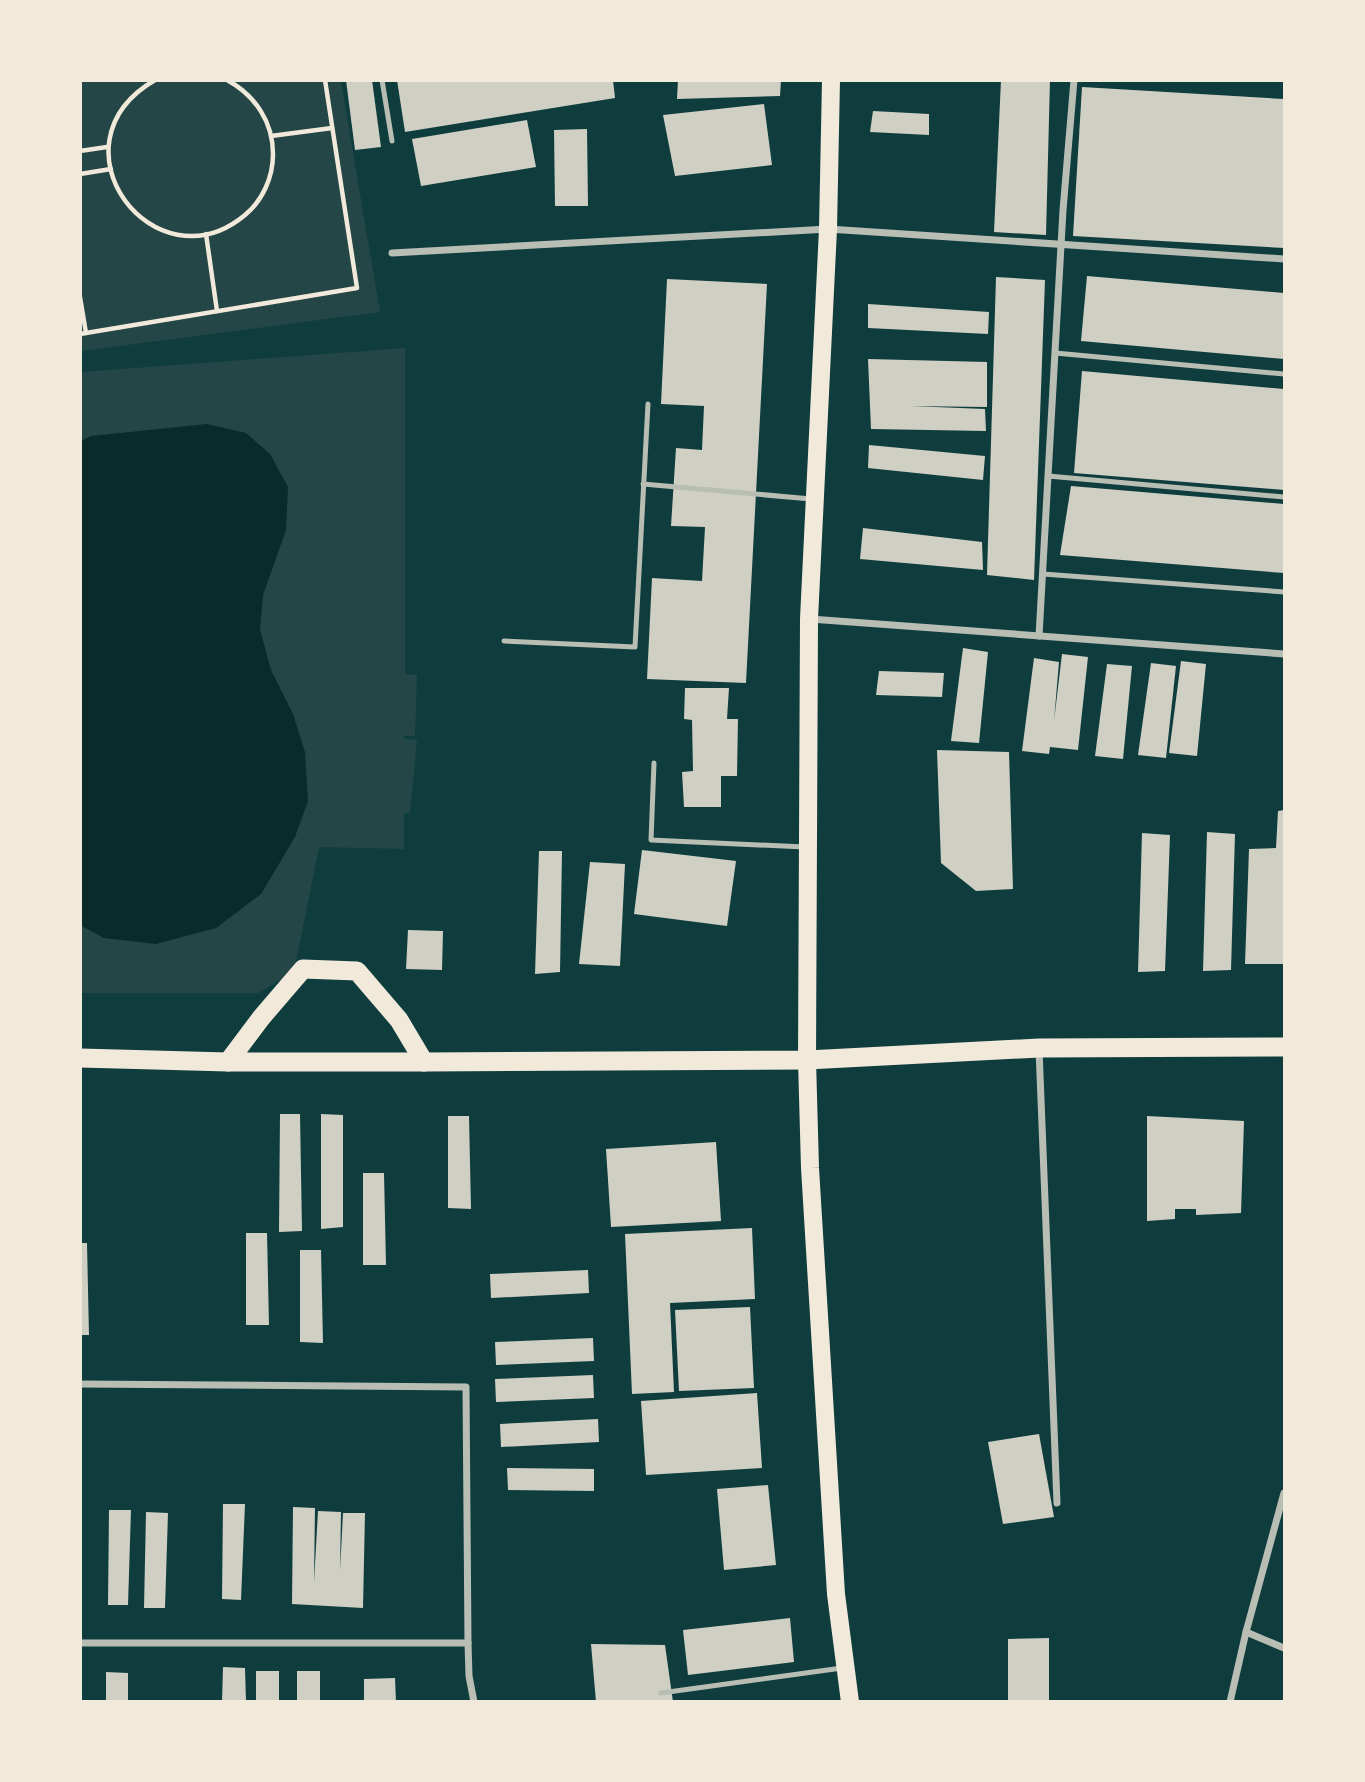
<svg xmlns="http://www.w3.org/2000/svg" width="1365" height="1782" font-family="'Varela Round',sans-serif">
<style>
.green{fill:#244646}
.water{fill:#0a2a2b}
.building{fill:#cfcfc3}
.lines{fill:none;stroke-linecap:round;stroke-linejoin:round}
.path{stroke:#f1e9da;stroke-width:4.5}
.service{stroke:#b8beb3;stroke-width:5}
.minor{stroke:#b8beb3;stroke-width:7}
.primary{stroke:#f1e9da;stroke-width:18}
.trunk{stroke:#f1e9da;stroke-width:19}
</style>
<rect width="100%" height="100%" fill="#0f3d3e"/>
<!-- green -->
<g class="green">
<polygon points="80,81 341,81 380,312 81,351"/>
<polygon points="405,348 405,674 417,675 415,736 404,736 405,739 417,740 410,813 404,813 404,849 319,847 294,972 258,993 81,993 81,372"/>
</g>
<!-- water -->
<polygon class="water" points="207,424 246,433 270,454 288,487 286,530 263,595 260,630 271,670 293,714 305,752 308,801 295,837 261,894 216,928 156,944 104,938 80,925 81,441 91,436"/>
<!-- building -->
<g class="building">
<polygon points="346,80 372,80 381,147 355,150"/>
<polygon points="397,80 613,80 615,98 405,132"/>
<polygon points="678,80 781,80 780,96 677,99"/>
<polygon points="1001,80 1050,80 1046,235 994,232"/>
<polygon points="1082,87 1284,99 1284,248 1073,236"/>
<polygon points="764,104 772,165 675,176 663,115"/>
<polygon points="873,111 929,114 929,135 870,132"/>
<polygon points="527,120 536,167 421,186 412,139"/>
<polygon points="587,129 588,206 555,206 554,130"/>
<polygon points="1087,276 1284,293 1284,359 1081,341"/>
<polygon points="996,277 1045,280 1034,580 987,575"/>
<polygon points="667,279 767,284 746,683 647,679 652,578 702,581 705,527 671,526 676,448 702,450 704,406 661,404"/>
<polygon points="868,304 989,312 988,334 868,328"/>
<polygon points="868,359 987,362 987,407 911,406 985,409 986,431 871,429"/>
<polygon points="1082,371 1284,389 1284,490 1074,473"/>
<polygon points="869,445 985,456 983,480 868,468"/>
<polygon points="1071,486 1284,504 1284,573 1060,555"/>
<polygon points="863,528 982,542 983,570 860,559"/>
<polygon points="963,648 988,652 979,743 951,741"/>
<polygon points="1062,654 1088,657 1078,750 1050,747 1049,754 1022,751 1034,658 1059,662 1054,721"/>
<polygon points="1181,661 1206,664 1197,756 1169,753"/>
<polygon points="1151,663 1176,666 1166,758 1138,755"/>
<polygon points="1107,664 1132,666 1123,759 1095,756"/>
<polygon points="879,671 944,673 942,697 876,695"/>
<polygon points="685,688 729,688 727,719 738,719 737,776 721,776 721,807 684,807 682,772 693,771 692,720 684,719"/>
<polygon points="937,750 1009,752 1013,889 976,891 941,863"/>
<polygon points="1284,810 1284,964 1245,964 1249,849 1276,848 1278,811"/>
<polygon points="1207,832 1235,834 1231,970 1203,971"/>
<polygon points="1142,833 1170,835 1165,971 1138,972"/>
<polygon points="642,850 736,861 727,926 634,914"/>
<polygon points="539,851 562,851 560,972 535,974"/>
<polygon points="590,862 625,864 620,966 579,964"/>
<polygon points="408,930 443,931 442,970 406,969"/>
<polygon points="280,1114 300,1114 302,1231 279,1232"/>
<polygon points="321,1114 343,1115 343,1227 321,1229"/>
<polygon points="448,1116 469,1116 471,1209 448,1208"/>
<polygon points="1147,1116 1244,1121 1241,1213 1196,1215 1196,1209 1175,1209 1175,1219 1147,1221"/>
<polygon points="716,1142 721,1221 611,1227 606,1149"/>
<polygon points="363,1173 384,1173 386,1265 363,1265"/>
<polygon points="752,1228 755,1299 670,1303 674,1392 632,1394 625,1234"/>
<polygon points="246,1233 267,1233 269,1325 246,1325"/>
<polygon points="80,1243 87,1243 89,1335 80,1335"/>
<polygon points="300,1250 321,1250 323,1343 300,1342"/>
<polygon points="588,1270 589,1293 491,1298 490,1274"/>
<polygon points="750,1307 754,1388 679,1391 675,1310"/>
<polygon points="593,1338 594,1361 496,1365 495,1342"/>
<polygon points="593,1375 594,1398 496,1402 495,1379"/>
<polygon points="757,1393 762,1468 646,1475 641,1401"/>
<polygon points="598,1419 599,1442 501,1447 500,1424"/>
<polygon points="1039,1434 1054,1517 1003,1524 988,1442"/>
<polygon points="507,1468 594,1469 594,1491 508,1490"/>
<polygon points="768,1485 776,1565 724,1570 717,1489"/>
<polygon points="223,1504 245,1504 241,1600 222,1599"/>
<polygon points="293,1507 315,1508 314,1582 318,1511 341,1512 340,1571 343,1513 365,1513 363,1608 292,1604"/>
<polygon points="109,1510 131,1510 128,1605 108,1605"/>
<polygon points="146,1512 168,1513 165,1608 144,1608"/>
<polygon points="790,1618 794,1662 688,1675 683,1630"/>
<polygon points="1049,1638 1049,1702 1008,1702 1008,1639"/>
<polygon points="591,1644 665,1645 673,1702 596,1702"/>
<polygon points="223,1667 245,1668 246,1702 222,1702"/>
<rect x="256" y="1671" width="23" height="31"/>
<rect x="297" y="1671" width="23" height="31"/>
<polygon points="106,1672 128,1673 128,1702 106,1702"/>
<polygon points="395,1678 396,1702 364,1702 364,1679"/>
</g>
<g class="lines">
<!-- path -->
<g class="path">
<path d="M155,80C44,145 155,290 245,215C263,200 273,177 273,154C273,122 255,95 227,80"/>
<polyline points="271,136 332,128"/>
<polyline points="80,151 107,147"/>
<polyline points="80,174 111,169"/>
<polyline points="206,234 217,311"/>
<polyline points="80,297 86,333"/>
<polyline points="80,334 357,288 325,80"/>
</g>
<!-- service -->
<g class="service">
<polyline points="382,80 392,141"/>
<polyline points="1055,353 1284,374"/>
<polyline points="1048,476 1284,497"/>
<polyline points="643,484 811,499"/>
<polyline points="1043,574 1284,592"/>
<polyline points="504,641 635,647 648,404"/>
<polyline points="654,763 651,840 805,847"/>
<polyline points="661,1693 842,1668"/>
</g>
<!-- minor -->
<g class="minor">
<polyline points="392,253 828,229 1284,259"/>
<polyline points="810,619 1284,654"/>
<polyline points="1039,636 1063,210 1074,80"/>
<polyline points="1039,1049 1057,1503"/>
<polyline points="80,1384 466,1387 468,1643 469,1676 474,1702"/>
<polyline points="1246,1632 1284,1648"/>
<polyline points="80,1643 468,1643"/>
<polyline points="1230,1702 1246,1632 1284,1493"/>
</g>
<!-- primary -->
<polyline class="primary" points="831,80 828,229 809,619 807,1060 810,1168 836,1594 850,1702"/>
<!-- trunk -->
<g class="trunk">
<polyline points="80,1058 228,1062 424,1062 807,1060 1039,1048 1284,1047"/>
<polyline points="228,1062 261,1018 303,969 357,971 399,1020 424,1062"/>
</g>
</g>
<!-- border -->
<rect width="1365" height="1782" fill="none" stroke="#f1e9da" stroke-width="164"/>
</svg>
